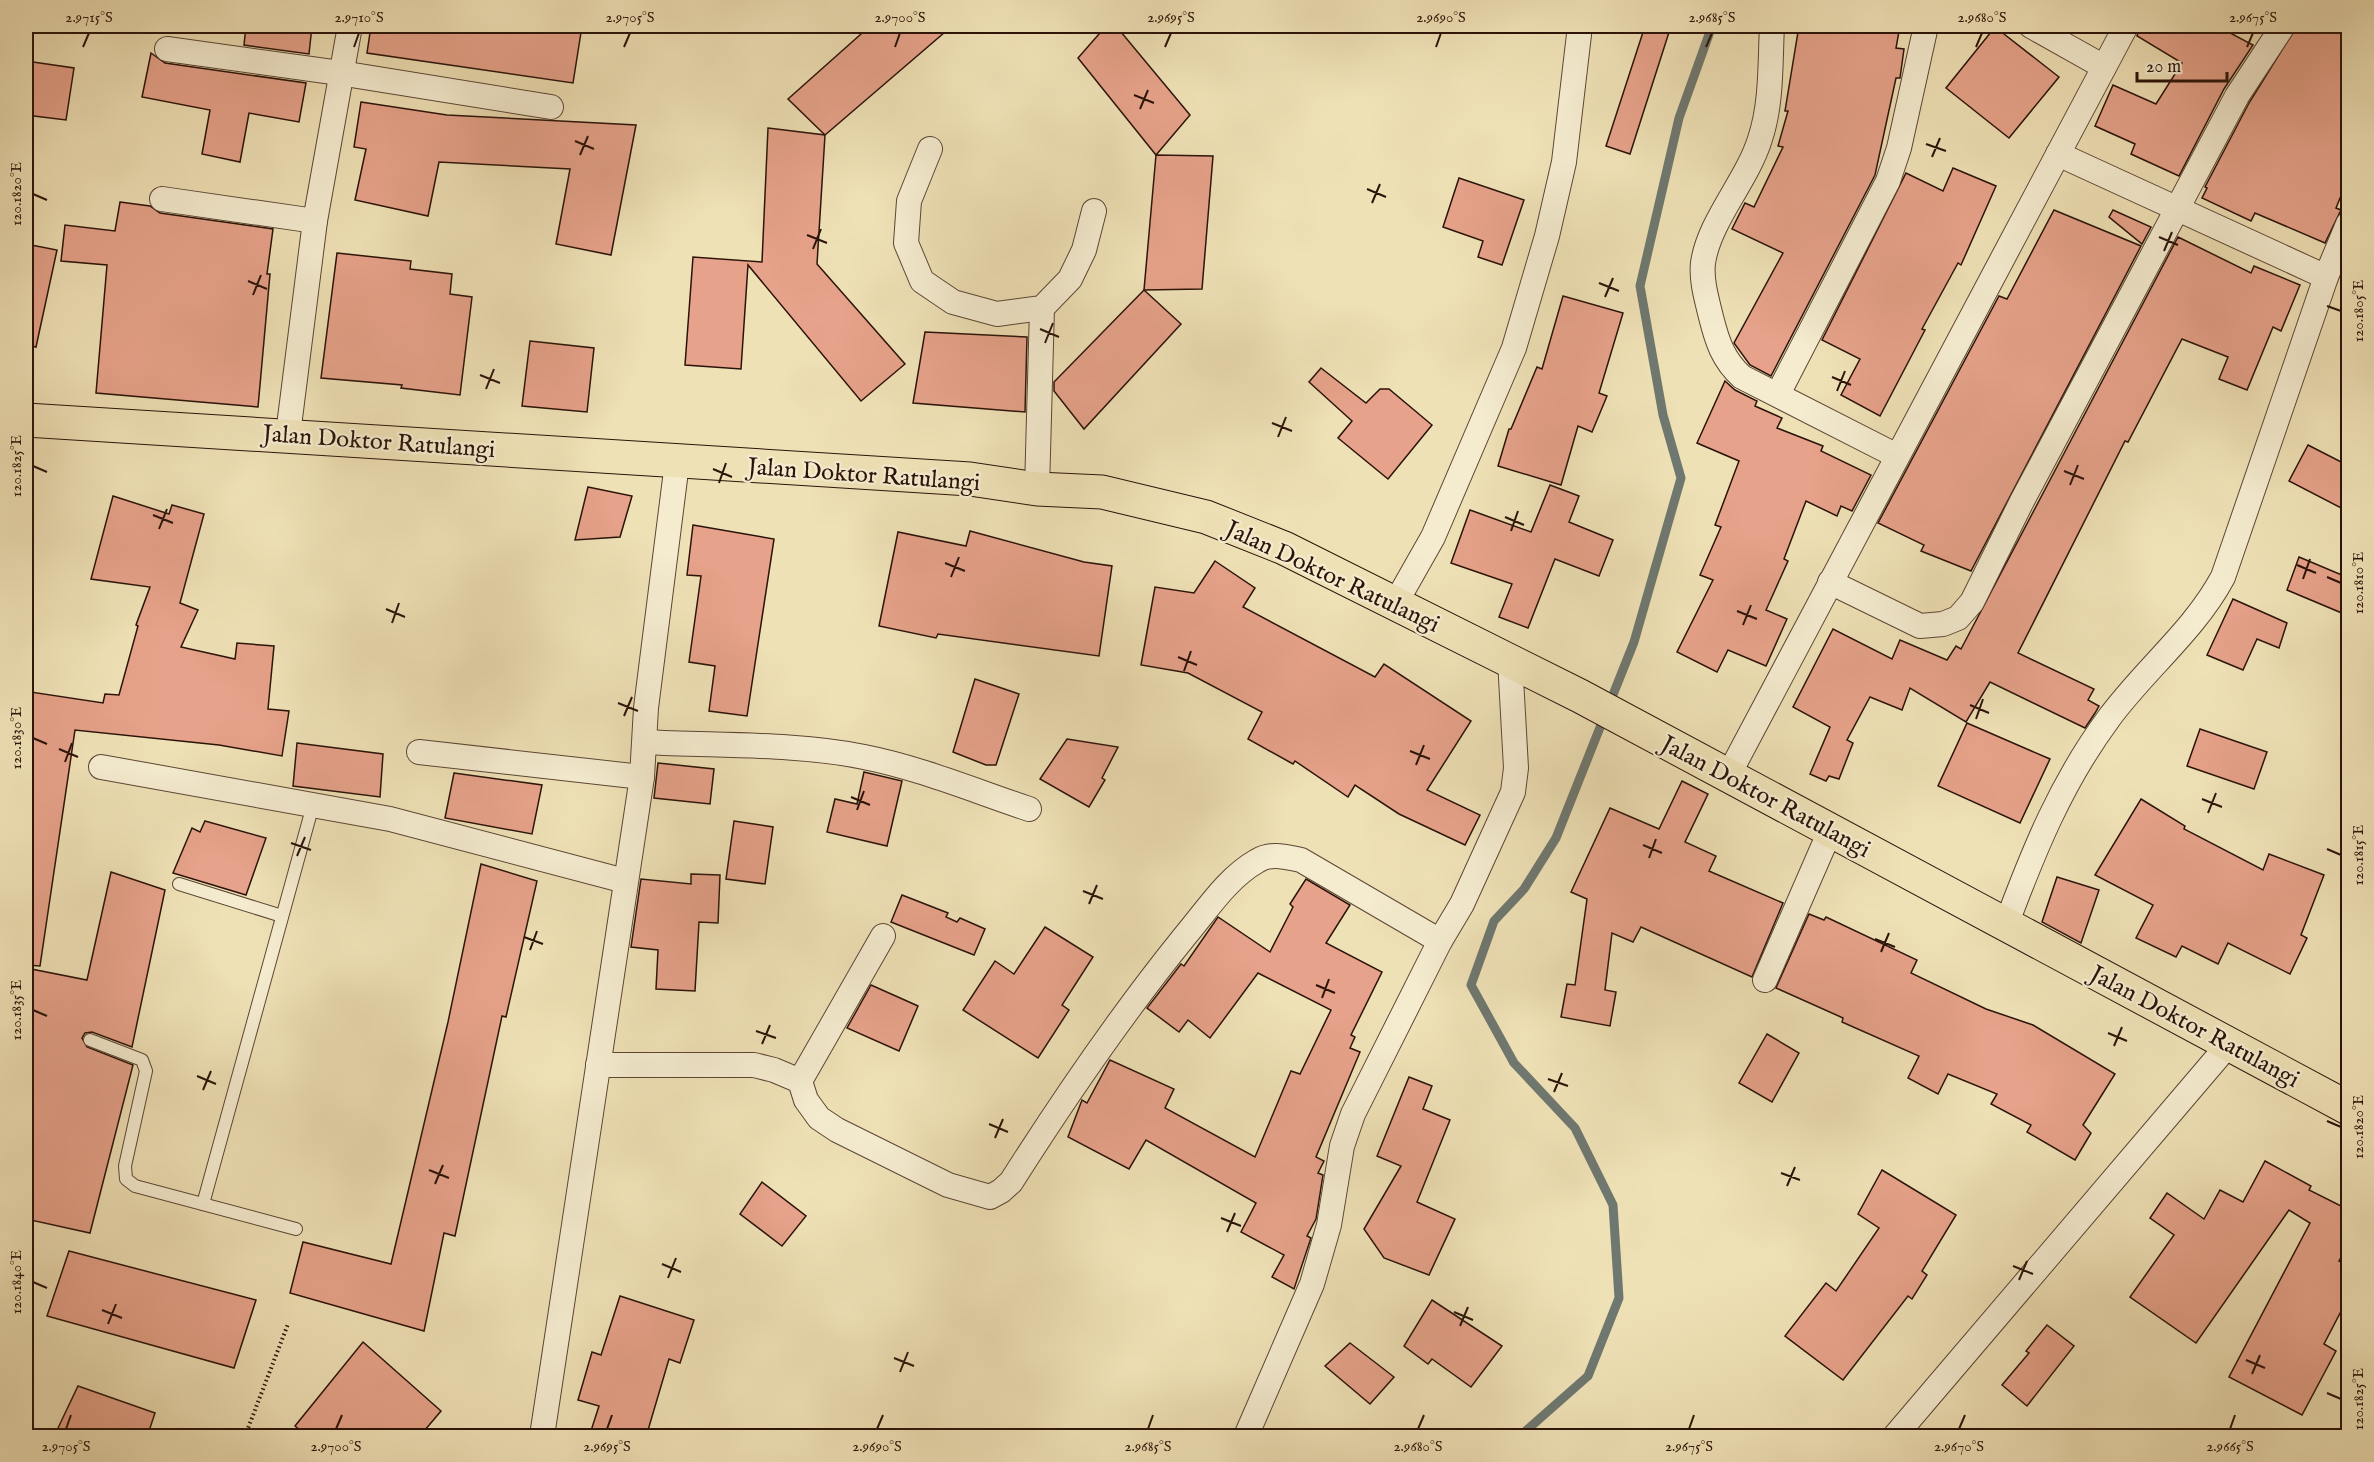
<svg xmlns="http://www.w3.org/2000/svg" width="2374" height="1462" font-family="'IM FELL English',serif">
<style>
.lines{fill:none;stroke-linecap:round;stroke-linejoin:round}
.stream{stroke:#6f7870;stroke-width:9}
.building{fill:#e6a28a;stroke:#2b1309;stroke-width:1.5}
.lane-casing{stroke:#5c4634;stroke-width:14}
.street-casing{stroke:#5c4634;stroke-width:26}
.highway-casing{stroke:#2b1309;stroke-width:35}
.path{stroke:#2b1309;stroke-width:4;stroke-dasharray:1.5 3;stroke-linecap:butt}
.lane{stroke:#f5ecd0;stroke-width:12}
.street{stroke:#f5ecd0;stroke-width:24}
.highway{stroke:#efe1b6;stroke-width:33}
.ticks{fill:none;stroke:#2b1309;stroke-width:2}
.labels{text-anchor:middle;stroke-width:4.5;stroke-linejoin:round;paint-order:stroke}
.street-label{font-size:24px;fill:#2b1309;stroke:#f5ecd0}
.neatline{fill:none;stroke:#2b1309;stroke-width:2}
.ticks-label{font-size:15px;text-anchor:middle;fill:#2b1309}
</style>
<rect width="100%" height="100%" fill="#efe1b6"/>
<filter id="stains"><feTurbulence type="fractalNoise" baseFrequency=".00333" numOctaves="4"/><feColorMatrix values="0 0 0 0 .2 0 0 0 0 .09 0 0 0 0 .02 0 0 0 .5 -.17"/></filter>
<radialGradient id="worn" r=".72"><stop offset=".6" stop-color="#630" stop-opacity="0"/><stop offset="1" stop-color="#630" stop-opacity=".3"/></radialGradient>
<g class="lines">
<!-- stream -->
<polyline class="stream" points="1520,1436 1588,1376 1619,1298 1613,1205 1575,1128 1514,1063 1471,985 1494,921 1524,889 1556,838 1634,642 1681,478 1663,415 1640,286 1679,118 1712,26"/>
</g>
<!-- building -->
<g class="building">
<polygon points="246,26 312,26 309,54 244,45"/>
<polygon points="371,26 582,26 573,83 367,53"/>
<polygon points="870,26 952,26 825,135 788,99"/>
<polygon points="1106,26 1116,26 1190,115 1156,155 1078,58"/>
<polygon points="1645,26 1671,26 1630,154 1606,146"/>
<polygon points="1799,26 1900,26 1896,48 1904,49 1900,78 1896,78 1875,175 1771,376 1750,365 1734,343 1783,253 1732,229 1745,203 1754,207 1783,147 1778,146 1788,111 1785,111"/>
<polygon points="2140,26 2217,26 2253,45 2224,89 2179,176 2131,154 2135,144 2095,126 2113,85 2156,104 2182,63 2137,36"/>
<polygon points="2297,26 2349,26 2349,176 2336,208 2341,210 2325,243 2255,213 2251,221 2202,198 2207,188 2205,187 2249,103"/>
<polygon points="1995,27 2059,77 2009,138 1946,88"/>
<polygon points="151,53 165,63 306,83 299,122 249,113 240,162 202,154 210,110 142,97"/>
<polygon points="26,61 74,68 66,120 26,115"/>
<polygon points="361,102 447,115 636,125 611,255 556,244 570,169 439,162 428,216 355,200 366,149 354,147"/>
<polygon points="768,128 825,135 817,264 905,364 861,401 748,265 741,369 685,365 693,257 762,262"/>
<polygon points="1156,155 1213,156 1202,289 1144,290"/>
<polygon points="1953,168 1996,186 1961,265 1958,263 1922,329 1925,330 1880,416 1841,395 1860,359 1822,340 1906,173 1943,191"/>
<polygon points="1459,178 1524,200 1502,265 1478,257 1483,241 1443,227"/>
<polygon points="120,202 150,206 160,213 273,229 267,274 270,274 258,407 96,393 107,265 61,261 65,225 115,231"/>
<polygon points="2054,210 2141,246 1971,571 1921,551 1924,545 1878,523 1999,296 2007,299"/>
<polygon points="2113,210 2151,227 2142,244 2109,217"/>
<polygon points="2178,237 2251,273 2254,266 2300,285 2281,331 2273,327 2247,390 2219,379 2228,357 2182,339 2128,442 2125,441 2018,653 2094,689 2088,700 2099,706 2095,713 2085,728 1990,682 1966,722 1910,688 1902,710 1870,697 1847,740 1853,743 1839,779 1829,776 1826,781 1810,774 1830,727 1793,707 1833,629 1892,659 1900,640 1947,660 1956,646 1961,649"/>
<polygon points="26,244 57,250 36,347 26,345"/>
<polygon points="337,253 411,261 410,269 452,274 450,294 472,297 460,395 401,388 402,385 321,378"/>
<polygon points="1144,290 1181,324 1084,429 1054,391 1054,382"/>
<polygon points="1563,296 1623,313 1599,393 1607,396 1592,432 1578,426 1561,485 1498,466 1509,429 1511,429 1537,367 1542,369"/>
<polygon points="925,332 1027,337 1025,412 913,403"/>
<polygon points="530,341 594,348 587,412 522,406"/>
<polygon points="1321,368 1366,403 1380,389 1389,389 1432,425 1388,479 1338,438 1352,421 1309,382"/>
<polygon points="1725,381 1735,390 1757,401 1755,406 1782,418 1777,428 1823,446 1821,451 1871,475 1852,511 1841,506 1837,516 1806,501 1784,559 1788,561 1766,610 1787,619 1766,666 1728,650 1717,672 1677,652 1713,580 1700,575 1721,527 1715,525 1739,461 1697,443"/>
<polygon points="2308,445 2349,466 2349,512 2289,481"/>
<polygon points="1550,485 1579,496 1569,522 1613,540 1599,576 1555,559 1528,628 1499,617 1512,584 1451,563 1470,510 1531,532"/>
<polygon points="588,487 632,496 620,537 575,540"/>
<polygon points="113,496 169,514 172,505 204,514 180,603 198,610 181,647 235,659 237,643 274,646 268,709 289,711 282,756 219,745 75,730 40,966 26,965 26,727 31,692 103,703 105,694 119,695 138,626 136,625 150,587 91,579"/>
<polygon points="693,525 774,539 747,716 709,711 715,666 689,662 701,576 687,575"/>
<polygon points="970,531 1084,562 1112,566 1099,656 938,634 936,638 879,626 898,532 966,546"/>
<polygon points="2299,557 2349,578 2349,616 2287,590"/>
<polygon points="1215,561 1255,588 1243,607 1375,677 1384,664 1471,721 1427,790 1480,815 1465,845 1399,814 1355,785 1348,797 1295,761 1293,764 1248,739 1262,712 1188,673 1141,665 1155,587 1194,593"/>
<polygon points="2233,599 2287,623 2279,648 2257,639 2243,670 2207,655"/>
<polygon points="975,679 1019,694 996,765 986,765 953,752"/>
<polygon points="1967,723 2050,759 2020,823 1938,786"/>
<polygon points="2200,729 2267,752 2254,789 2187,766"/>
<polygon points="1067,739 1118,747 1102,778 1105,780 1089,807 1040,779"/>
<polygon points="297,743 383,754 380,797 293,786"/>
<polygon points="658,763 714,769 710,804 654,798"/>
<polygon points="864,772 902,781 887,846 827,832 835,799 857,804"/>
<polygon points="454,773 542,785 532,834 445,818"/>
<polygon points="1682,781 1708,794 1685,842 1716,856 1709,871 1783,903 1752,977 1641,927 1633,942 1612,933 1605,990 1616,992 1610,1026 1561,1017 1567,984 1575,985 1587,899 1571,892 1610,808 1659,829"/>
<polygon points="2141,799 2185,826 2184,829 2263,870 2269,854 2324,875 2301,935 2307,938 2290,974 2228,943 2218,964 2182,946 2176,957 2136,938 2153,905 2095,875"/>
<polygon points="205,821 266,838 246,895 173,873 192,828 200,832"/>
<polygon points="734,821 773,827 765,884 726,879"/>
<polygon points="481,864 537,881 506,1017 502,1016 455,1236 444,1233 424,1331 290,1293 303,1242 391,1264 448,1022"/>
<polygon points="111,872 165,890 132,1047 92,1032 85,1033 82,1038 87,1047 133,1065 90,1233 26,1219 26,968 87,980"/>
<polygon points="691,874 720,875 718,923 699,922 695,991 656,989 658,950 631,947 641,879 691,884"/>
<polygon points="2057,877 2099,890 2081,943 2042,922"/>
<polygon points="1306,879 1350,905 1326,943 1382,972 1351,1035 1355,1037 1350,1048 1360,1052 1316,1157 1324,1161 1318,1173 1323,1175 1316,1219 1307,1236 1311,1238 1294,1289 1272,1277 1284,1255 1241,1232 1256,1203 1146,1140 1129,1169 1068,1137 1082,1100 1087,1103 1110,1060 1174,1089 1165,1108 1255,1157 1291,1071 1300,1074 1331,1010 1258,973 1210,1038 1188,1020 1179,1032 1147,1008 1181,964 1184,966 1218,917 1270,952 1293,907 1290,904"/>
<polygon points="902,895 948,913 946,917 957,922 960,918 985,929 974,955 891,922"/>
<polygon points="1809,914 1824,920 1826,917 1917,960 1911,973 1986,1009 2033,1025 2115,1074 2083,1125 2091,1133 2075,1160 2027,1132 2031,1125 1991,1104 1997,1094 1948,1074 1938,1094 1908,1078 1919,1056 1842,1022 1843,1018 1776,988"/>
<polygon points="1045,927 1093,957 1062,1005 1069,1010 1038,1058 963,1010 995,961 1014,974"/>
<polygon points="871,985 918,1006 899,1051 847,1028"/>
<polygon points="1767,1034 1799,1053 1772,1102 1739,1083"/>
<polygon points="1409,1077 1432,1086 1423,1109 1450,1120 1417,1202 1455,1219 1429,1275 1384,1258 1364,1229 1401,1166 1377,1156"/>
<polygon points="2265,1161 2311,1186 2309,1190 2349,1210 2349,1243 2339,1261 2349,1265 2349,1296 2324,1344 2336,1351 2302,1415 2229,1377 2310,1223 2289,1210 2196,1343 2130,1297 2174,1235 2150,1218 2167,1193 2204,1219 2220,1190 2243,1202"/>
<polygon points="1882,1170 1956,1215 1922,1271 1927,1275 1912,1299 1908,1296 1843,1380 1785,1336 1826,1283 1836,1291 1879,1228 1858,1214"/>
<polygon points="762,1182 806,1216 782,1246 740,1214"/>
<polygon points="69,1251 256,1300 234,1368 47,1316"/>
<polygon points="620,1296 694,1320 680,1363 669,1359 646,1437 589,1437 599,1406 578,1400 592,1352 601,1355"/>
<polygon points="1432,1300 1502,1346 1471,1387 1432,1359 1428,1364 1404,1346"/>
<polygon points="2047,1325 2074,1346 2027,1406 2002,1385 2029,1353 2026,1351"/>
<polygon points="363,1342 441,1411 419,1437 308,1437 295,1426"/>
<polygon points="1350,1343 1394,1377 1370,1404 1325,1366"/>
<polygon points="78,1386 155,1413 147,1437 82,1437 58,1428"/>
</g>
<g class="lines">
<!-- lane casing -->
<g class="lane-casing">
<g id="lane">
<polyline points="179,884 282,916"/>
<polyline points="90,1040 142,1060 146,1071 125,1166 126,1179 135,1186 296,1229"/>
<polyline points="203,1204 313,805"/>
</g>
</g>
<!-- street casing -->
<g class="street-casing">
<g id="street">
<path d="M1772,26C1770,63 1772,103 1760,139C1747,181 1709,221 1703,263C1701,281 1707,300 1711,317C1717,341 1723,360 1742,377L1897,456"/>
<polyline points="2031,26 2104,67"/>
<polyline points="167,49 340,73 551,107"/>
<polyline points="930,149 909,201 906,243 922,281 953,302 997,314 1042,308 1070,279 1084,250 1094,211"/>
<polyline points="2058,154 2326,277 2348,224"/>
<polyline points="162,199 315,221"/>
<polyline points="1778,394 1888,181 1899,148 1926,26"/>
<polyline points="288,434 315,221 350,26"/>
<polyline points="1037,489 1042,308"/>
<polyline points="1830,582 1920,626 1943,624 1958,618 1972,602 2021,503 2237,96 2283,26"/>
<polyline points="1395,604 1433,537 1514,348 1547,236 1564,162 1580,26"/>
<path d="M645,742C713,746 797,743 864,757C920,768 975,791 1029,809"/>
<polyline points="419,752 642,777"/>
<polyline points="101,767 390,819 625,881"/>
<polyline points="1728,776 2126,26"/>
<path d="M2006,925C2034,850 2061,783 2109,718C2145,669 2194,631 2223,577L2326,277"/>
<polyline points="1765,980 1830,831"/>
<path d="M598,1065H754L774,1070L800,1081L806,1100L819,1118L837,1130L948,1185L990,1197L1001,1191L1011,1182C1065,1097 1121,1015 1185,936C1207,910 1227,878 1257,861C1271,852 1286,857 1301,860L1440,941"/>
<polyline points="800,1081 883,936"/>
<polyline points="542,1436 642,777 646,708 677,463"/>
<polyline points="1246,1436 1312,1284 1329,1225 1342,1146 1353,1114 1440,941 1462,904 1513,792 1516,768 1510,660"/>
<polyline points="1895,1436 2229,1044"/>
</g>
</g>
<!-- highway casing -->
<g class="highway-casing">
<polyline id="highway" points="26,420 970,479 1037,489 1102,492 1206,517 1284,548 1580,696 2348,1108"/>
</g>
<!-- path -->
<polyline class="path" points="245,1436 288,1324"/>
<!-- lane -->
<use href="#lane" class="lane"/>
<!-- street -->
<use href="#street" class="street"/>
<!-- highway -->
<use href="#highway" class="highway"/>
</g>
<!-- ticks -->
<path class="ticks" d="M83,47L89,33M354,47L359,33M624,47L630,33M895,47L900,33M1165,47L1171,33M1436,47L1441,33M1706,47L1712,33M1976,47L1982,33M2247,47L2253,33M1134,95L1154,103M1140,109L1148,90M575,141L594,149M1926,144L1946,151M580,155L588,136M1932,157L1940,138M1367,189L1386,197M33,194L47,200M1372,203L1380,184M807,235L827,243M2159,237L2178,245M813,249L821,229M2164,251L2172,232M248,281L267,289M1599,283L1619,291M253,295L261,275M1605,297L1613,278M2327,306L2341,311M1040,329L1059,337M1045,343L1053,323M480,375L500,383M1832,377L1851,385M486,389L494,369M1837,391L1845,371M1272,423L1292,431M1278,437L1286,417M33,466L47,472M713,469L732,477M2064,471L2084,479M719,483L726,463M2070,485L2078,465M153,515L173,523M1505,517L1524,525M159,529L167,509M1511,531L1518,511M945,563L965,571M2297,565L2316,573M951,577L959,557M2327,577L2341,583M2303,579L2310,559M386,609L405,617M1737,611L1757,619M392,623L399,603M1743,625L1751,605M1178,657L1197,665M1184,671L1191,651M618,703L638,711M1970,705L1989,713M624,716L632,697M1976,719L1983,699M33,738L47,744M59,749L78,757M1410,751L1430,759M65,762L72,743M1416,765L1424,745M851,797L870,805M2202,799L2222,807M857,810L864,791M2208,813L2216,793M291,843L311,850M1643,845L1662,853M2327,849L2341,855M297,856L305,837M1649,858L1656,839M1083,891L1103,899M1089,904L1097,885M524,937L543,944M1875,939L1895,947M530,950L537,931M1881,952L1889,933M1316,985L1335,993M1322,998L1329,979M33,1010L47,1016M756,1031L776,1038M2108,1033L2127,1041M762,1044L770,1025M2114,1046L2122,1027M197,1076L216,1084M1548,1079L1568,1086M203,1090L211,1071M1554,1092L1562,1073M2327,1121L2341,1127M989,1124L1008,1132M995,1138L1003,1119M429,1170L449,1178M1781,1173L1800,1180M435,1184L443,1165M1787,1186L1795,1167M1221,1218L1241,1226M1227,1232L1235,1213M662,1264L681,1272M2013,1266L2033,1274M668,1278L676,1258M2019,1280L2027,1261M33,1282L47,1288M102,1310L122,1318M1454,1312L1473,1320M108,1324L116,1304M1460,1326L1468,1307M894,1358L914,1366M2246,1360L2265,1368M900,1372L908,1352M2252,1374L2260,1355M2327,1393L2341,1399M66,1429L71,1415M336,1429L342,1415M607,1429L612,1415M877,1429L883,1415M1148,1429L1153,1415M1418,1429L1424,1415M1689,1429L1694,1415M1959,1429L1965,1415M2230,1429L2235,1415"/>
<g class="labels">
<!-- street labels -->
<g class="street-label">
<text transform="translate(379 441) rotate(4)" y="8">Jalan Doktor Ratulangi</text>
<text transform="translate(864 474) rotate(4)" y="8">Jalan Doktor Ratulangi</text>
<text transform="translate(1333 576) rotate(25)" y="8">Jalan Doktor Ratulangi</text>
<text transform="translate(1766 796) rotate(28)" y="8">Jalan Doktor Ratulangi</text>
<text transform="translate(2195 1026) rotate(28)" y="8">Jalan Doktor Ratulangi</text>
</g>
</g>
<!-- margin -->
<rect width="2374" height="1462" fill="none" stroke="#efe1b6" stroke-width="66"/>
<!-- scale -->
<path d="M2137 72v9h90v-9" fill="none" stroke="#2b1309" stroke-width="3"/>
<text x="2146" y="72" font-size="18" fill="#2b1309" stroke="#f5ecd0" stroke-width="4.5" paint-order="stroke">20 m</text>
<rect x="33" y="33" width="2308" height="1396" class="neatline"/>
<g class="ticks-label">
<text x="89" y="22">2.9715°S</text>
<text x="359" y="22">2.9710°S</text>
<text x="630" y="22">2.9705°S</text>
<text x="900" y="22">2.9700°S</text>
<text x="1171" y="22">2.9695°S</text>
<text x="1441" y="22">2.9690°S</text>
<text x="1712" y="22">2.9685°S</text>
<text x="1982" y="22">2.9680°S</text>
<text x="2253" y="22">2.9675°S</text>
<text transform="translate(16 194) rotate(-90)" y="5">120.1820°E</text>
<text transform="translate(2358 311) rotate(-90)" y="5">120.1805°E</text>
<text transform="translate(16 466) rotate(-90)" y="5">120.1825°E</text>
<text transform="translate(2358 583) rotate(-90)" y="5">120.1810°E</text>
<text transform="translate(16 738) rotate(-90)" y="5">120.1830°E</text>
<text transform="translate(2358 855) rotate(-90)" y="5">120.1815°E</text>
<text transform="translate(16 1010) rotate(-90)" y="5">120.1835°E</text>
<text transform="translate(2358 1127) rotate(-90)" y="5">120.1820°E</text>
<text transform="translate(16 1282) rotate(-90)" y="5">120.1840°E</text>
<text transform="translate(2358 1399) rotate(-90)" y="5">120.1825°E</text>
<text x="66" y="1451">2.9705°S</text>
<text x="336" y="1451">2.9700°S</text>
<text x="607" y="1451">2.9695°S</text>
<text x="877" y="1451">2.9690°S</text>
<text x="1148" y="1451">2.9685°S</text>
<text x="1418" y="1451">2.9680°S</text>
<text x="1689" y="1451">2.9675°S</text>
<text x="1959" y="1451">2.9670°S</text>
<text x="2230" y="1451">2.9665°S</text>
</g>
<rect width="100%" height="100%" filter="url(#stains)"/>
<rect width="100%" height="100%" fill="url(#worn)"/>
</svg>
